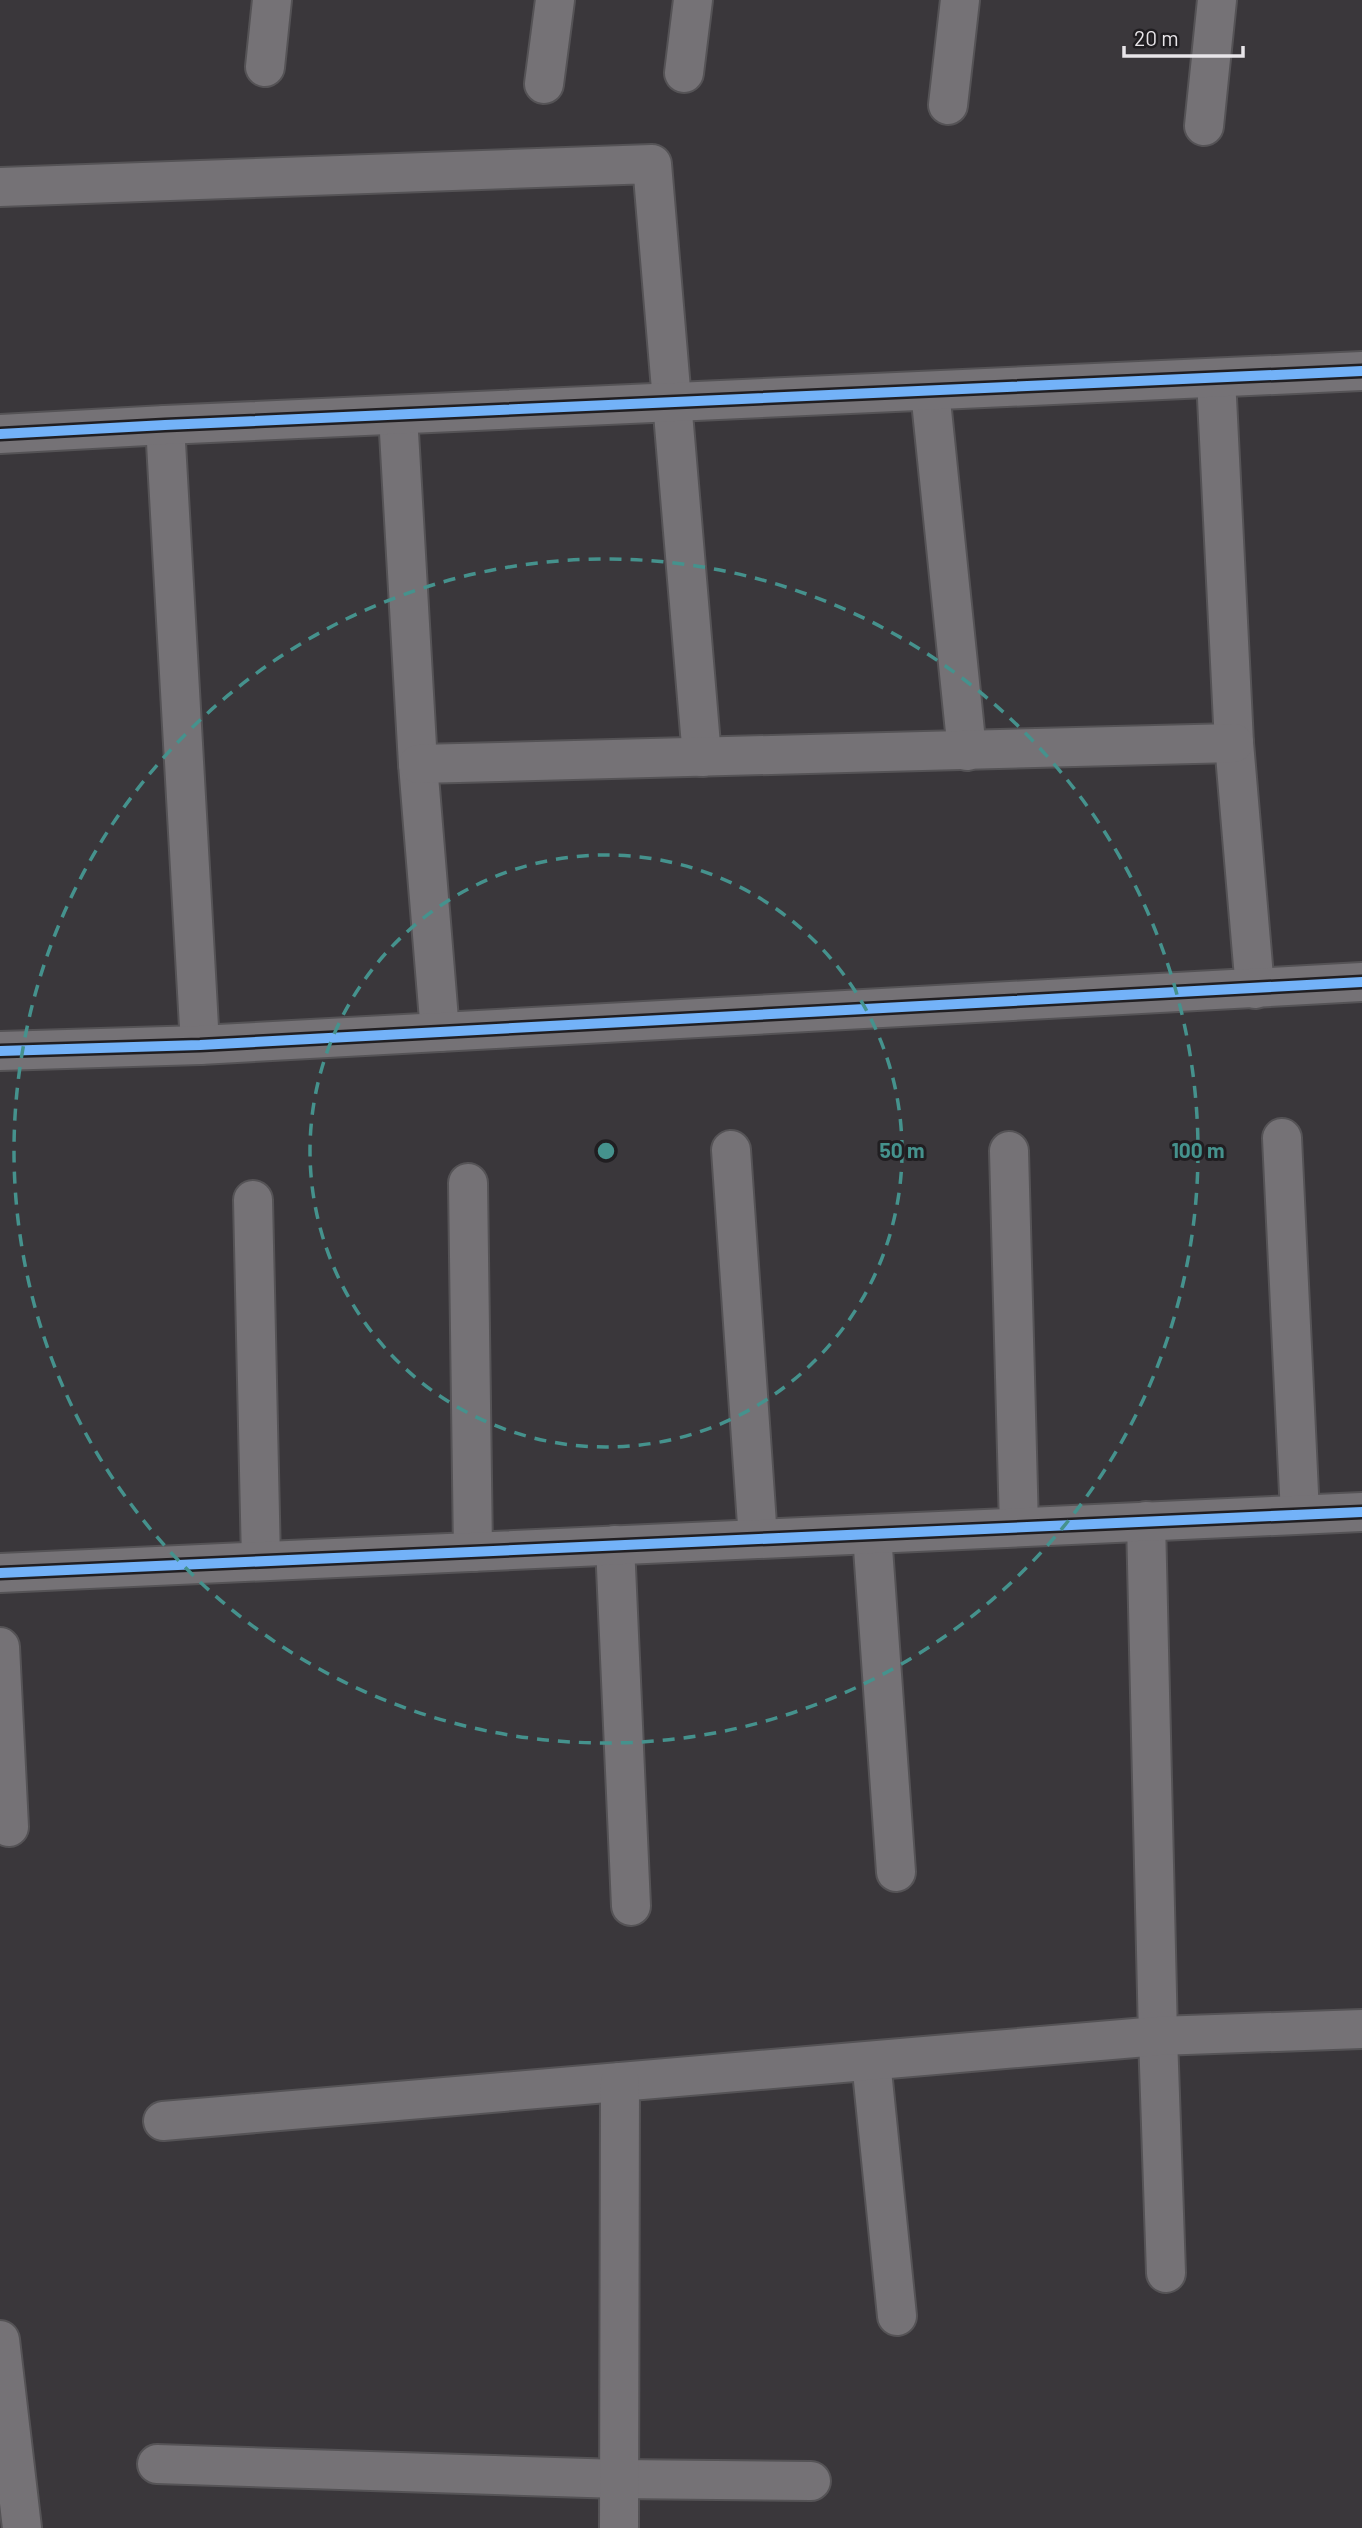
<svg xmlns="http://www.w3.org/2000/svg" width="1362" height="2528" font-family="Barlow,sans-serif">
<style>
.lines{fill:none;stroke-linecap:round;stroke-linejoin:round}
.minor-casing{stroke:#555356;stroke-width:42}
.minor{stroke:#757276;stroke-width:38}
.cycleway-casing{stroke:#201e21;stroke-width:15}
.cycleway{stroke:#73b2f8;stroke-width:10}
.ring{fill:none;stroke:#45928d;stroke-width:3.5;stroke-dasharray:12 9}
.centre{fill:#45928d;stroke:#201e21;stroke-width:3.5}
.ring-label{font-size:21px;text-anchor:middle;font-weight:bold;fill:#45928d;stroke:#201e21;stroke-width:6;stroke-linejoin:round;paint-order:stroke}
</style>
<rect width="100%" height="100%" fill="#3a373b"/>
<g class="lines">
<!-- minor casing -->
<g class="minor-casing">
<g id="minor">
<polyline points="265,67 272,0"/>
<polyline points="684,73 693,0"/>
<polyline points="544,84 555,0"/>
<polyline points="948,105 960,0"/>
<polyline points="1204,126 1217,0"/>
<polyline points="0,187 652,164 702,757"/>
<polyline points="1216,378 1234,743 1255,989"/>
<polyline points="930,391 967,751"/>
<polyline points="398,415 418,764 440,1032"/>
<polyline points="165,425 200,1045"/>
<polyline points="0,434 165,425 1362,371"/>
<polyline points="418,764 1234,743"/>
<polyline points="0,1051 200,1045 1362,982"/>
<polyline points="1282,1138 1300,1514"/>
<polyline points="731,1150 758,1539"/>
<polyline points="1009,1151 1019,1527"/>
<polyline points="468,1183 473,1552"/>
<polyline points="253,1200 261,1561"/>
<polyline points="1146,1521 1158,2036 1166,2273"/>
<polyline points="872,1534 896,1872"/>
<polyline points="615,1545 631,1906"/>
<polyline points="0,1573 1362,1512"/>
<polyline points="0,1647 9,1827"/>
<polyline points="871,2061 897,2316"/>
<polyline points="163,2121 1158,2036 1362,2029"/>
<polyline points="0,2340 22,2528"/>
<polyline points="157,2464 619,2479 811,2481"/>
<polyline points="619,2528 620,2082"/>
</g>
</g>
<!-- minor -->
<use href="#minor" class="minor"/>
<!-- cycleway casing -->
<g class="cycleway-casing">
<g id="cycleway">
<polyline points="0,434 165,425 1362,371"/>
<polyline points="0,1051 200,1045 1362,982"/>
<polyline points="0,1573 1362,1512"/>
</g>
</g>
<!-- cycleway -->
<use href="#cycleway" class="cycleway"/>
</g>
<!-- distance rings -->
<g class="ring">
<circle cx="606" cy="1151" r="296"/>
<circle cx="606" cy="1151" r="592"/>
</g>
<circle cx="606" cy="1151" r="10" class="centre"/>
<g class="ring-label">
<text x="902" y="1158">50 m</text>
<text x="1198" y="1158">100 m</text>
</g>
<!-- scale -->
<path d="M1124 46v10h119v-10" fill="none" stroke="#e8e5e9" stroke-width="3.5"/>
<text x="1134" y="46" font-size="21" fill="#e8e5e9" stroke="#201e21" stroke-width="5" paint-order="stroke">20 m</text>
</svg>
